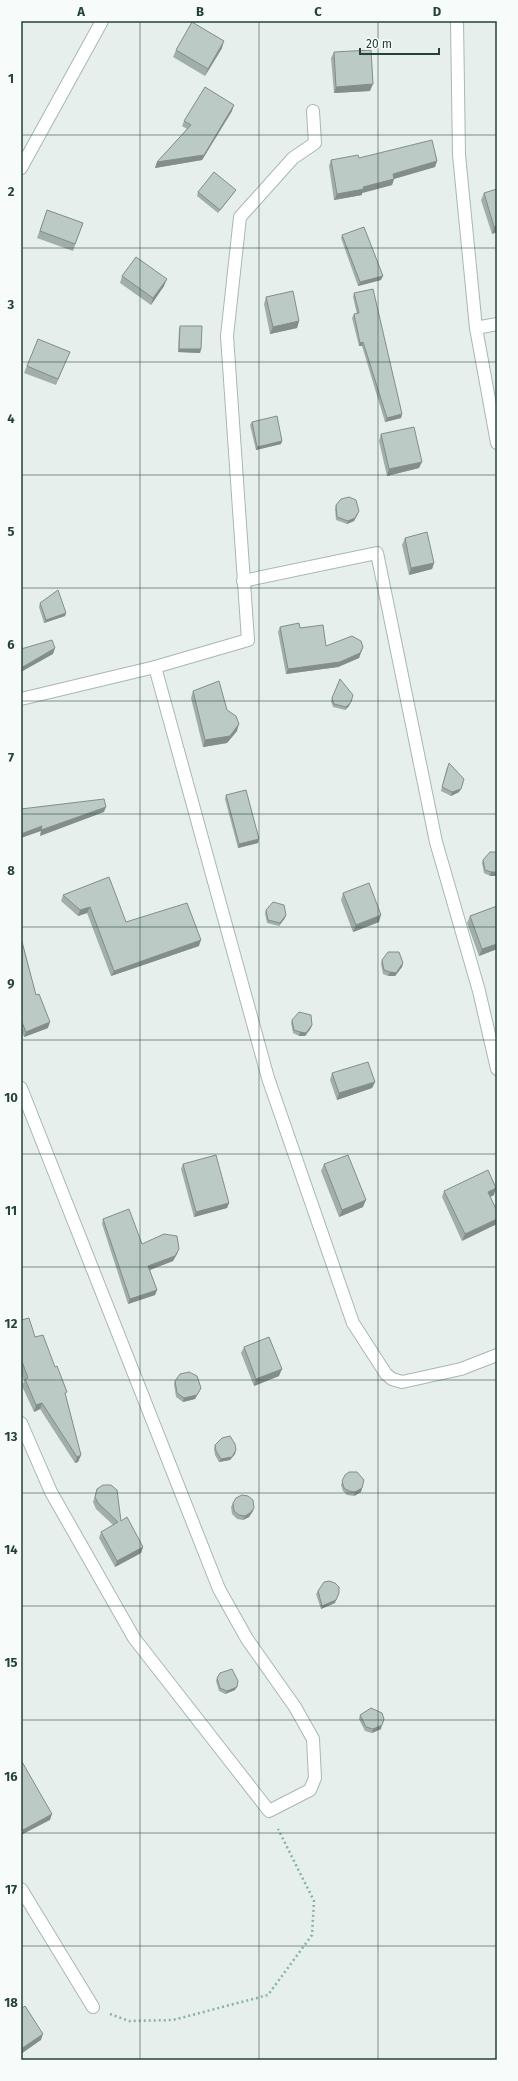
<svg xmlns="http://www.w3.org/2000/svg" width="518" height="2081" font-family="'Fira Sans',sans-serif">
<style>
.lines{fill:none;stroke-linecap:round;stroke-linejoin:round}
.minor-casing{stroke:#a8b8b2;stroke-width:14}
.path{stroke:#86b3a5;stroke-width:2.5;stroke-dasharray:2 3;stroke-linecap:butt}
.minor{stroke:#fff;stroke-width:12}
.wall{fill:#a1aea9}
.shaded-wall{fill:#838d89}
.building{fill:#bbcac4;stroke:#838d89}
.grid{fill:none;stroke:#24423a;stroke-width:1;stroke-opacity:0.55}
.neatline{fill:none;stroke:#24423a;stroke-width:1.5}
.grid-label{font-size:13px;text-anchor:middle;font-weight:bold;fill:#24423a}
</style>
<rect width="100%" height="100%" fill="#e6efeb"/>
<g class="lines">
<!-- minor casing -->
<g class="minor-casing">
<g id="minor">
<polyline points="457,21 459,155 476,328 497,443"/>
<polyline points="21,168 102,21"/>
<polyline points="476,328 497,324"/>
<polyline points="243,581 377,553 436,842 479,991 497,1069"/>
<polyline points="155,667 268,1078 353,1323 386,1374 392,1379 402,1382 461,1369 497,1355"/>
<polyline points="21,699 155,667 248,640 227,336 240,217 293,158 315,143 313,111"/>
<polyline points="21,1088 219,1589 247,1639 295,1707 313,1739 315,1778 310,1790 269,1811 134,1638 51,1492 21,1423"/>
<polyline points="21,1889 93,2007"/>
</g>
</g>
<!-- path -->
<polyline class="path" points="110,2014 129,2021 173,2020 268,1995 312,1935 314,1901 278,1829"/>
<!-- minor -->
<use href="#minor" class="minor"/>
</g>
<!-- wall -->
<g class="wall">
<polygon points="222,48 205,76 173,57 176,50"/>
<polygon points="334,52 370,91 334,93 331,58"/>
<polygon points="232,111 202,160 155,168 157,162 187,129 182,126 184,121"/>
<polygon points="359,158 437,161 435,167 394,179 392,185 362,193 362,195 334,200 329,166 331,160"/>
<polygon points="497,189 497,232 492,234 481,200 484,193"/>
<polygon points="236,190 234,193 218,213 197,196 198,192"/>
<polygon points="47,210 83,223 73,251 37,238"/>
<polygon points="342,235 381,280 358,286 341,238"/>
<polygon points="122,276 164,286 151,305 120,283"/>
<polygon points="354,293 402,414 401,418 385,422 362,346 359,346 352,318 354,314 357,314 353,297"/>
<polygon points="266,297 299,321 297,328 270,334 264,304"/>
<polygon points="180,326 201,349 200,353 178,352 179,329"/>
<polygon points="38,339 70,352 56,385 24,373"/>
<polygon points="252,422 282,441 281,444 256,450 250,425"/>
<polygon points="381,434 419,468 387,476 379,441"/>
<polygon points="336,505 358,514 354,521 347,524 336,520 335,509"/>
<polygon points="405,538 434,563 432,569 409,575 402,545"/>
<polygon points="40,603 66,613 65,616 44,623 39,607"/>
<polygon points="280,627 300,628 326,646 363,647 359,658 338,667 286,674 278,632"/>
<polygon points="340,679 349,706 345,710 333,707 331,701"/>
<polygon points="193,691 227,710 237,731 227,743 203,747 191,698"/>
<polygon points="447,767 459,792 451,796 441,791"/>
<polygon points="226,795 258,843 238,848 225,799"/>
<polygon points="483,860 496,876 490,876 484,873 482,863"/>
<polygon points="343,893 379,922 353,932 341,900"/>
<polygon points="63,895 126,922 199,946 111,976 87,913 78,916 61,901"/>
<polygon points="497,906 497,949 479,956 467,923 470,916"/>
<polygon points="266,910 286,915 285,918 279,926 267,923 265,913"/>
<polygon points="21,938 36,995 48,1028 24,1037 21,1030"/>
<polygon points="382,960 403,963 402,967 395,976 388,976 383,974 381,964"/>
<polygon points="292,1020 311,1028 305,1036 299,1036 293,1033 291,1023"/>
<polygon points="332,1073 375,1082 372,1088 337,1100 330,1080"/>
<polygon points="183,1164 229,1203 227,1208 194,1217 181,1169"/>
<polygon points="324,1164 363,1207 339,1217 321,1171"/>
<polygon points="444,1191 494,1195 490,1197 462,1241 442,1197"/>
<polygon points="103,1219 142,1244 177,1254 173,1261 150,1270 157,1290 155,1295 128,1304 102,1224"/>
<polygon points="21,1320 35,1337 66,1397 81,1455 78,1462 75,1463 40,1409 34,1412 22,1386 24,1381 21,1372"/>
<polygon points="244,1347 279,1376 254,1386 241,1353"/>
<polygon points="175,1381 201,1388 195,1399 183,1402 176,1397 174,1384"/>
<polygon points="215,1445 235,1454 230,1460 219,1462 215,1455 214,1449"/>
<polygon points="345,1475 362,1488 361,1492 354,1496 347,1495 343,1491 341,1485"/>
<polygon points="97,1489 121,1521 143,1547 141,1553 115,1567 99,1538 101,1532 113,1525 96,1509 93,1502"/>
<polygon points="233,1503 253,1511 249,1517 243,1520 237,1519 232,1514 231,1507"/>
<polygon points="318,1591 335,1603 321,1609 316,1594"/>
<polygon points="217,1678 235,1690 225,1694 219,1691 216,1681"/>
<polygon points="360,1715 381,1729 372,1733 365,1731 359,1719"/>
</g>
<!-- shaded-wall -->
<g class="shaded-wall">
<polygon points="224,41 222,48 205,76 208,69"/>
<polygon points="373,84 370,91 334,93 336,87"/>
<polygon points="234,105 232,111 202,160 155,168 157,162"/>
<polygon points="437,161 435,167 390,180 393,174"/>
<polygon points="394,179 392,185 362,193 362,195 334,200 337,194"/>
<polygon points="497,226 497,232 492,234 494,227"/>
<polygon points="383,276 381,280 358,286 360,282"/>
<polygon points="167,279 164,286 151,305 153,298"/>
<polygon points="299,321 297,328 270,334 273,327"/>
<polygon points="363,342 362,346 359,346 360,343"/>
<polygon points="179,349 201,349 200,353 178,352"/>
<polygon points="402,414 401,418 385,422 387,418"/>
<polygon points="282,441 281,444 256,450 257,447"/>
<polygon points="422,462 419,468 387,476 389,469"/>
<polygon points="359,511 354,521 347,524 348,521"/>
<polygon points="434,563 432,569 409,575 411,568"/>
<polygon points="66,613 65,616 44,623 46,620"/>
<polygon points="363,647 359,658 338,667 286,674 288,669"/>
<polygon points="55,648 53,654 21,672 21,668"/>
<polygon points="351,702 349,706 345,710 346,707"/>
<polygon points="239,724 237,731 227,743 203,747 205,740"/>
<polygon points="461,789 459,792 451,796 452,792"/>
<polygon points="106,807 104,812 40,836 41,830"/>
<polygon points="42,826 41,831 21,838 21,834"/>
<polygon points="259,839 258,843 238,848 239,844"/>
<polygon points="491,872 497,872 497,874 496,876 490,876"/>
<polygon points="90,907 87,913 78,916 80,910"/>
<polygon points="286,915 285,918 279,926 280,923"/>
<polygon points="381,915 379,922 353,932 356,925"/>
<polygon points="201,940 199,946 111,976 114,971"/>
<polygon points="497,944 497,949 479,956 482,949"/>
<polygon points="403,963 402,967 395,976 388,976 390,972"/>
<polygon points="50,1022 48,1028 24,1037 26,1032"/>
<polygon points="312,1025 311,1028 305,1036 299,1036 300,1032"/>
<polygon points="375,1082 372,1088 337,1100 339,1093"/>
<polygon points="496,1188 494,1195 486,1199 488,1192"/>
<polygon points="366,1200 363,1207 339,1217 342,1210"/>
<polygon points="229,1203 227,1208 194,1217 196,1212"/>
<polygon points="497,1219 497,1224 462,1241 465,1234"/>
<polygon points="179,1249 177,1254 173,1261 147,1271 148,1266"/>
<polygon points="157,1290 155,1295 128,1304 130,1299"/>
<polygon points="282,1369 279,1376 254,1386 256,1379"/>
<polygon points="201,1388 195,1399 183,1402 184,1398"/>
<polygon points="42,1403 40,1409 34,1412 36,1405"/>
<polygon points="236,1450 235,1454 230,1460 219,1462 221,1459"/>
<polygon points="81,1455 78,1462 75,1463 77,1457"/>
<polygon points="362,1488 361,1492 354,1496 355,1492"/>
<polygon points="254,1508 253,1511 249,1517 243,1520 245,1516"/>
<polygon points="143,1547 141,1553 115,1567 117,1561"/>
<polygon points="339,1593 335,1603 321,1609 322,1606"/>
<polygon points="237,1687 235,1690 225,1694 227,1691"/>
<polygon points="382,1725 381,1729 372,1733 373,1729"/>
<polygon points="52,1814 50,1820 21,1835 23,1830"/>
<polygon points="43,2034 41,2040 21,2054 21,2049"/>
</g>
<!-- building -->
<g class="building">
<polygon points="192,22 224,41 208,69 176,50"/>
<polygon points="371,50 373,84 336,87 334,52"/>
<polygon points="205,87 234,105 204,155 157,162 191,125 184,121"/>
<polygon points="432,140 437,161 393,174 394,179 363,187 364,189 337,194 331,160 358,155 359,158"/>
<polygon points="214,172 236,190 220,210 198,192"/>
<polygon points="497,189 497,226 494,227 484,193"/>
<polygon points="47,210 83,223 75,244 40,231"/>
<polygon points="364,227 383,276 360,282 342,235"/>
<polygon points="136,257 167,279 153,298 122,276"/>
<polygon points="373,289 402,414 387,418 363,342 360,343 354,314 359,313 354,293"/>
<polygon points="293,291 299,321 273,327 266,297"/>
<polygon points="180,326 202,326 201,349 179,349"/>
<polygon points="38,339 70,352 58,379 27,366"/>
<polygon points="277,416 282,441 257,447 252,422"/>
<polygon points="414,427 422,462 389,469 381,434"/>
<polygon points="349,497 356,500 359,511 355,518 348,521 337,517 336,505 341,499"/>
<polygon points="427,532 434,563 411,568 405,538"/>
<polygon points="58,590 66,613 46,620 40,603"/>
<polygon points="299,623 300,628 323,625 326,646 352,636 361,641 363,647 360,653 340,662 288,669 280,627"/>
<polygon points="52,640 55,648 21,668 21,649"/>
<polygon points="340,679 353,695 351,702 346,707 334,704 332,698"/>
<polygon points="219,681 227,710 236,716 239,724 230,736 205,740 193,691"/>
<polygon points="449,763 464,779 461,789 452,792 442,787"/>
<polygon points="246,790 259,839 239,844 226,795"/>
<polygon points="104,799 106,807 41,830 42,826 21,834 21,809"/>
<polygon points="490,852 497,852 497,872 491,872 485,870 483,860"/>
<polygon points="109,877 126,922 187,903 201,940 114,971 90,907 80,910 63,895"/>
<polygon points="369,883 381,915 356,925 343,893"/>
<polygon points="273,902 284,905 286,915 280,923 268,920 266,910"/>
<polygon points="497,906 497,944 482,949 470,916"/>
<polygon points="21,938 36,995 39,994 50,1022 26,1032 21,1020"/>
<polygon points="388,952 399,952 403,963 396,973 390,972 384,970 382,960"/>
<polygon points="299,1012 311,1015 312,1025 306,1033 300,1032 294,1030 292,1020"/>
<polygon points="368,1062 375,1082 339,1093 332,1073"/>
<polygon points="216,1155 229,1203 196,1212 183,1164"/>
<polygon points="348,1155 366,1200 342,1210 324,1164"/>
<polygon points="488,1170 496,1188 488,1192 497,1211 497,1219 465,1234 444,1191"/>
<polygon points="129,1209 142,1244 164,1234 177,1236 179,1249 175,1256 148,1266 157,1290 130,1299 103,1219"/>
<polygon points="29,1318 35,1337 43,1335 55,1367 57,1366 67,1392 65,1393 81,1455 77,1457 42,1403 36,1405 25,1379 28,1378 21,1359 21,1320"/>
<polygon points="269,1337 282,1369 256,1379 244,1347"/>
<polygon points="189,1372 197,1376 201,1388 197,1395 184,1398 177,1393 175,1381 180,1374"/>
<polygon points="230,1436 235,1444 236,1450 232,1457 221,1459 216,1451 215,1445 222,1438"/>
<polygon points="349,1472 357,1472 364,1480 362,1488 355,1492 349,1491 344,1488 342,1481 345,1475"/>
<polygon points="103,1485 111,1485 117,1490 121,1521 127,1517 143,1547 117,1561 101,1532 118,1522 98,1503 95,1497 97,1489"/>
<polygon points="242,1495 248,1496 253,1500 254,1508 250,1513 245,1516 239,1515 234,1511 233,1503 236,1498"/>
<polygon points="329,1581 335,1583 339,1587 339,1593 336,1600 322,1606 318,1591 324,1582"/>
<polygon points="232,1669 238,1681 237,1687 227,1691 220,1688 217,1678 220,1673"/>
<polygon points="371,1708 382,1713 384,1719 382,1725 373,1729 366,1727 360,1715"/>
<polygon points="21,1760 52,1814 23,1830 21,1827"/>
<polygon points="25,2006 43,2034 21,2049 21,2009"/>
</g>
<!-- grid -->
<path class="grid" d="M140,21V2060M259,21V2060M378,21V2060M21,135H497M21,248H497M21,362H497M21,475H497M21,588H497M21,701H497M21,814H497M21,927H497M21,1040H497M21,1154H497M21,1267H497M21,1380H497M21,1493H497M21,1606H497M21,1720H497M21,1833H497M21,1946H497"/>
<!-- border -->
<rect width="518" height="2081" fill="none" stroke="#f7fbf9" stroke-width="44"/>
<!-- scale -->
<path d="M360 48v6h79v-6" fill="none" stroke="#24423a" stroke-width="2"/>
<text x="366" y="48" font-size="12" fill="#24423a" stroke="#f7fbf9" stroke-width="3" paint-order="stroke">20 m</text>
<rect x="22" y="22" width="474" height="2037" class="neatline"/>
<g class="grid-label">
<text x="81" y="16">A</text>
<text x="200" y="16">B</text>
<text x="318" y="16">C</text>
<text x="437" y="16">D</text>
<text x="11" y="83">1</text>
<text x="11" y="196">2</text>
<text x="11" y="309">3</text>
<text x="11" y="423">4</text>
<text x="11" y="536">5</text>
<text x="11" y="649">6</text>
<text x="11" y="762">7</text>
<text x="11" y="875">8</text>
<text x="11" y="988">9</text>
<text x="11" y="1102">10</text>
<text x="11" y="1215">11</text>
<text x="11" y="1328">12</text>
<text x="11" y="1441">13</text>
<text x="11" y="1554">14</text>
<text x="11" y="1667">15</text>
<text x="11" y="1781">16</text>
<text x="11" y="1894">17</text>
<text x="11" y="2007">18</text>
</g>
</svg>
